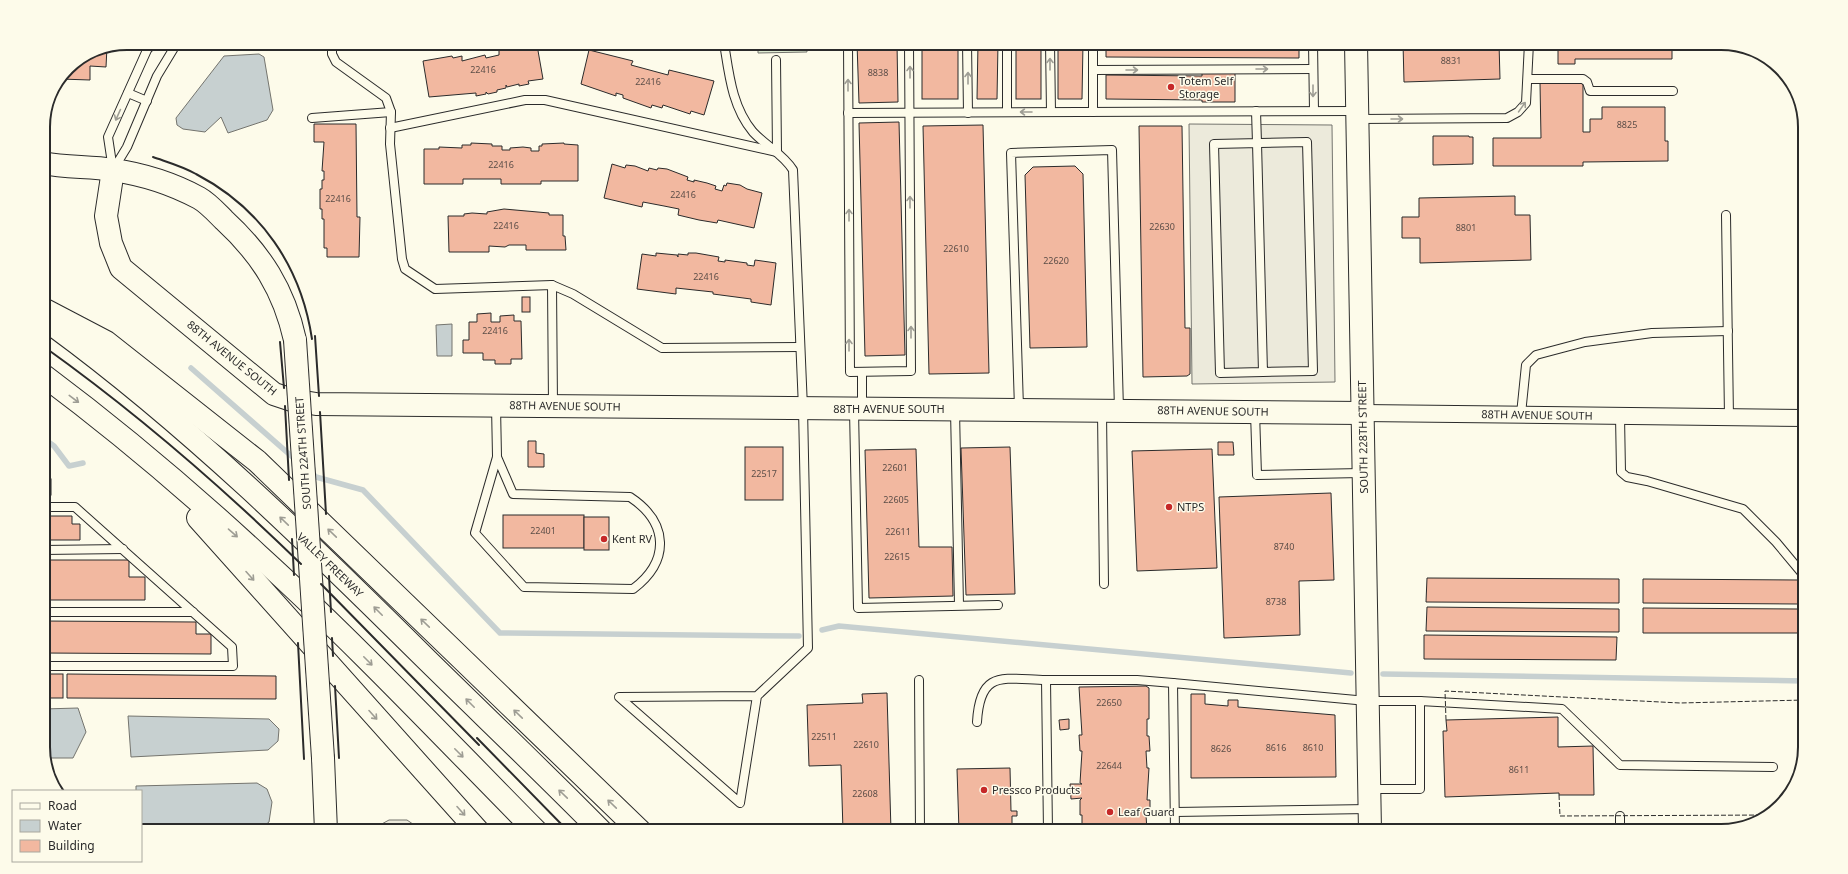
<svg xmlns="http://www.w3.org/2000/svg" width="1848" height="874" font-family="'Noto Sans',sans-serif">
<style>
.green{fill:#deebd1;stroke:#74746e}
.parking{fill:#eceadb;stroke:#74746e}
.water{fill:#c7d0d0;stroke:#74746e}
.lines{fill:none;stroke-linecap:round;stroke-linejoin:round}
.stream{stroke:#c7d0d0;stroke-width:5.5}
.building{fill:#f2b8a0;stroke:#2b2b2b}
.lane-casing{stroke:#2b2b2b;stroke-width:10}
.street-casing{stroke:#2b2b2b;stroke-width:18}
.secondary-casing{stroke:#2b2b2b;stroke-width:24}
.highway-casing{stroke:#2b2b2b;stroke-width:24}
.lane{stroke:#fdfbea;stroke-width:8}
.street{stroke:#fdfbea;stroke-width:16}
.secondary{stroke:#fdfbea;stroke-width:22}
.highway{stroke:#fdfbea;stroke-width:22}
.secondary-bridge-casing{stroke:#2b2b2b;stroke-width:24;stroke-linecap:butt}
.secondary-bridge{stroke:#fdfbea;stroke-width:22}
.fence{stroke:#2b2b2b;stroke-width:1;stroke-dasharray:5 2;stroke-linecap:butt}
.wall{stroke:#2b2b2b;stroke-width:2}
.oneway{stroke:#9e9d94}
.poi-dot{fill:#c62828;stroke:#fdfbea;stroke-width:1.5}
.labels{text-anchor:middle;stroke-width:3;stroke-linejoin:round;paint-order:stroke}
.number-label{font-size:9px;fill:#5d4e48}
.poi-label{font-size:11px;fill:#2b2b2b;stroke:#fdfbea;text-anchor:start}
.street-label{font-size:11px;fill:#2b2b2b;stroke:#fdfbea}
.rim{fill:none;stroke:#2b2b2b;stroke-width:2}
</style>
<rect width="100%" height="100%" fill="#fdfbea"/>
<!-- green -->
<polygon class="green" points="758,43 806,43 807,52 758,53"/>
<!-- parking -->
<g class="parking">
<polygon points="1189,124 1332,125 1335,382 1192,384"/>
<polygon points="389,820 407,820 423,831 369,831"/>
</g>
<!-- water -->
<g class="water">
<polygon points="259,54 264,57 273,110 267,120 228,133 221,117 205,132 183,129 177,125 176,118 224,56"/>
<polygon points="452,324 452,356 437,356 436,325"/>
<polygon points="78,708 86,732 73,758 45,758 43,752 43,709"/>
<polygon points="128,716 269,719 279,729 278,741 268,750 131,757"/>
<polygon points="257,783 267,789 272,802 269,822 257,831 141,831 141,791 136,791 136,786"/>
</g>
<g class="lines">
<!-- stream -->
<g class="stream">
<polyline points="191,368 297,461"/>
<polyline points="43,438 54,446 69,466 83,463"/>
<polyline points="310,471 316,477 363,490 500,633 799,636"/>
<polyline points="822,630 839,626 1351,673"/>
<polyline points="1383,674 1805,681"/>
</g>
</g>
<!-- building -->
<g class="building">
<polygon points="857,43 897,43 898,102 859,103"/>
<rect x="922" y="43" width="36" height="56"/>
<polygon points="978,43 998,43 997,99 977,99"/>
<rect x="1016" y="43" width="25" height="56"/>
<polygon points="1058,43 1083,43 1082,99 1058,99"/>
<polygon points="1106,43 1299,43 1299,58 1106,57"/>
<polygon points="1403,43 1499,43 1500,79 1404,82"/>
<polygon points="1558,43 1672,43 1672,59 1575,59 1575,64 1558,64"/>
<polygon points="537,45 543,79 528,81 529,84 519,86 519,84 507,87 506,85 506,88 497,90 497,92 488,94 486,92 486,94 476,96 476,93 429,97 423,61 452,56 453,58 462,56 462,61 485,55 486,58 499,55 499,50"/>
<polygon points="107,47 106,67 90,66 90,80 60,79 68,68 95,49"/>
<polygon points="589,50 633,61 631,65 668,75 669,70 714,81 704,115 691,111 690,114 663,105 662,108 652,105 651,108 623,98 623,95 616,93 616,96 581,84"/>
<polygon points="1202,73 1235,73 1235,102 1202,102 1202,100 1106,99 1106,75 1202,76"/>
<polygon points="1583,82 1583,132 1590,132 1590,119 1602,119 1602,107 1665,107 1665,141 1668,141 1668,161 1583,162 1583,166 1493,166 1493,138 1541,138 1540,83"/>
<polygon points="899,122 905,355 865,356 859,123"/>
<polygon points="314,124 356,124 357,217 360,217 359,257 327,257 327,248 324,248 324,219 322,219 322,209 320,209 320,189 322,189 322,180 324,180 324,171 322,171 324,142 314,142"/>
<polygon points="983,125 989,373 929,374 923,126"/>
<polygon points="1139,126 1182,126 1185,328 1190,328 1190,374 1187,376 1143,377"/>
<polygon points="1433,136 1469,136 1469,137 1473,137 1473,164 1433,165"/>
<polygon points="471,143 492,144 492,146 502,146 502,150 510,150 510,148 523,147 531,148 531,151 539,151 539,146 542,146 542,144 564,143 564,144 578,145 578,181 541,181 541,184 501,184 501,179 463,179 463,184 424,184 424,149 439,149 439,147 462,148 462,145 471,145"/>
<polygon points="612,164 625,168 626,165 635,166 648,171 649,168 657,170 658,168 667,169 688,177 687,180 694,182 694,180 707,183 716,186 715,189 722,191 724,185 726,186 727,183 740,185 747,189 762,193 754,228 718,220 717,223 699,220 678,215 679,209 664,206 643,202 642,207 604,198"/>
<polygon points="1075,166 1083,174 1087,347 1030,348 1025,175 1033,167"/>
<polygon points="1515,196 1515,215 1530,215 1531,260 1420,263 1420,238 1402,238 1402,217 1419,217 1419,198"/>
<polygon points="504,209 549,213 549,215 563,215 563,236 565,236 566,250 526,250 526,245 509,245 505,247 489,246 489,252 449,252 448,216 464,216 464,214 472,213 487,214 487,212"/>
<polygon points="656,253 677,255 678,257 678,254 688,255 688,253 696,253 719,257 718,261 725,262 725,260 747,263 747,265 754,266 755,260 776,263 771,305 751,302 751,299 713,294 713,292 676,288 676,294 637,289 642,254 656,256"/>
<rect x="522" y="297" width="8" height="15"/>
<polygon points="491,313 491,322 500,322 500,316 514,315 514,321 521,321 522,359 511,359 511,364 495,364 495,360 483,360 483,353 463,353 463,340 469,340 469,322 477,322 477,314"/>
<polygon points="528,441 536,441 536,453 544,454 544,467 528,467"/>
<polygon points="1218,442 1233,442 1234,455 1218,455"/>
<rect x="745" y="447" width="38" height="53"/>
<polygon points="1010,447 1015,594 966,595 961,448"/>
<polygon points="916,449 919,547 952,547 953,596 869,598 865,450"/>
<polygon points="1212,449 1217,568 1137,571 1132,451"/>
<rect x="43" y="479" width="8" height="16"/>
<polygon points="1331,493 1334,580 1299,581 1300,635 1224,638 1219,497"/>
<rect x="503" y="515" width="81" height="33"/>
<polygon points="43,516 72,516 72,524 80,524 80,540 43,540"/>
<rect x="584" y="517" width="25" height="33"/>
<polygon points="43,560 129,560 129,577 145,577 145,600 43,600"/>
<polygon points="1427,578 1619,579 1619,603 1426,602"/>
<polygon points="1643,579 1798,580 1798,604 1643,603"/>
<polygon points="1427,607 1619,609 1619,632 1426,631"/>
<polygon points="1643,608 1798,609 1798,633 1643,633"/>
<polygon points="44,621 196,622 196,634 211,634 211,654 43,653"/>
<polygon points="1424,635 1617,637 1616,660 1424,659"/>
<rect x="43" y="674" width="20" height="24"/>
<polygon points="67,674 276,676 276,699 67,698"/>
<polygon points="1146,686 1149,688 1149,719 1147,719 1147,736 1149,736 1150,751 1146,751 1147,768 1149,768 1147,800 1150,800 1150,815 1146,815 1147,831 1075,831 1075,826 1082,826 1082,815 1080,815 1080,800 1082,798 1071,799 1070,784 1082,784 1080,783 1082,751 1080,751 1079,735 1082,735 1079,687"/>
<polygon points="887,693 891,831 843,831 841,765 809,766 807,705 863,703 862,694"/>
<polygon points="1191,694 1205,694 1205,704 1228,706 1228,700 1238,700 1238,707 1335,715 1336,777 1191,778"/>
<polygon points="1558,717 1558,747 1593,746 1594,795 1559,795 1559,793 1445,797 1443,731 1447,731 1446,720"/>
<polygon points="1069,719 1069,729 1060,730 1059,720"/>
<polygon points="1010,768 1011,811 1017,811 1017,816 1012,816 1012,831 959,831 957,769"/>
</g>
<g class="lines">
<!-- lane casing -->
<g class="lane-casing">
<g id="lane">
<polyline points="153,43 147,50 108,137 113,170 127,147 157,76 177,43"/>
<polyline points="332,43 332,54 336,62 386,98 391,112 390,144 402,259 405,269 435,289 552,285 573,294 662,348 800,347"/>
<path d="M724,43C729,74 732,107 753,132C766,146 783,154 793,170L803,408L808,648L757,696L740,803L619,697L757,696"/>
<polyline points="848,43 850,372 911,371 909,43"/>
<polyline points="967,43 968,113"/>
<polyline points="1007,43 1007,112"/>
<polyline points="1050,43 1051,112"/>
<polyline points="1093,43 1093,112"/>
<polyline points="1313,43 1314,111"/>
<polyline points="1093,70 1313,69"/>
<polyline points="1528,79 1583,79 1587,82 1590,91 1673,91"/>
<polyline points="128,93 147,101"/>
<polyline points="1256,111 1257,143 1263,372 1220,373 1214,144 1307,142 1313,371 1263,372"/>
<polyline points="848,113 1357,111"/>
<polyline points="312,118 391,112"/>
<polyline points="1359,119 1507,118 1518,112 1526,103 1529,43"/>
<polyline points="390,128 525,100 545,100 777,152 776,60"/>
<polyline points="1726,215 1729,417"/>
<polyline points="552,285 553,405"/>
<polyline points="862,372 862,408"/>
<path d="M496,406L497,457L475,533L524,587L633,589C670,561 669,523 630,497L513,494L497,457"/>
<polyline points="1019,408 1011,153 1112,150 1119,410"/>
<polyline points="854,410 858,608 998,605"/>
<polyline points="955,410 959,605"/>
<polyline points="1102,412 1104,584"/>
<polyline points="1255,412 1257,475 1362,473"/>
<polyline points="1521,414 1526,365 1536,355 1585,342 1652,333 1728,331"/>
<polyline points="1620,416 1621,472 1627,477 1647,481 1743,509 1776,542 1801,572 1805,580"/>
<polyline points="43,507 75,507 232,647 233,666 43,666"/>
<polyline points="43,550 123,549"/>
<polyline points="43,612 193,612"/>
<polyline points="919,680 920,831"/>
<polyline points="1420,701 1562,709 1620,765 1773,767"/>
<path d="M977,722C980,669 1003,679 1046,680"/>
<polyline points="1175,812 1369,809"/>
<polyline points="1620,816 1620,831"/>
<polyline points="1048,831 1046,680 1137,680 1173,683"/>
<polyline points="1175,831 1173,683 1367,701 1420,701 1420,789 1370,789"/>
</g>
</g>
<!-- street casing -->
<g class="street-casing">
<polyline id="street" points="1362,413 1805,418"/>
</g>
<!-- secondary casing -->
<g class="secondary-casing">
<g id="secondary">
<polyline points="1356,43 1370,831"/>
<path d="M43,163C66,168 90,166 113,170C141,174 173,184 199,198C208,203 216,212 224,220C261,254 284,290 295,340"/>
<polyline points="113,170 106,216 111,243 121,268 274,394 292,400 316,404 1362,413"/>
<polyline points="323,758 326,831"/>
</g>
</g>
<!-- highway casing -->
<g class="highway-casing">
<g id="highway">
<polyline points="43,309 106,342 257,461 640,831"/>
<path d="M54,326C189,425 309,543 427,660C485,717 544,773 601,831"/>
<path d="M43,375C118,431 190,492 258,555C355,643 444,738 536,831"/>
<polyline points="198,518 478,831"/>
</g>
</g>
<!-- lane -->
<use href="#lane" class="lane"/>
<!-- street -->
<use href="#street" class="street"/>
<!-- secondary -->
<use href="#secondary" class="secondary"/>
<!-- highway -->
<use href="#highway" class="highway"/>
<!-- secondary-bridge casing -->
<g class="secondary-bridge-casing">
<polyline id="secondary-bridge" points="295,340 323,758"/>
</g>
<!-- secondary-bridge -->
<use href="#secondary-bridge" class="secondary-bridge"/>
<!-- fence -->
<g class="fence">
<polyline points="1446,720 1445,691 1680,703 1805,700"/>
<polyline points="1559,795 1560,816 1769,815"/>
</g>
<!-- wall -->
<g class="wall">
<path d="M153,157C167,162 182,166 196,174C261,208 301,266 312,339"/>
<polyline points="315,336 319,396"/>
<polyline points="280,342 284,388"/>
<path d="M43,346C134,411 221,486 301,564"/>
<polyline points="285,406 289,480"/>
<polyline points="320,412 326,514"/>
<polyline points="292,539 294,575"/>
<polyline points="329,576 331,612"/>
<polyline points="321,584 479,745"/>
<polyline points="332,638 333,656"/>
<polyline points="298,643 304,759"/>
<polyline points="335,686 339,758"/>
<polyline points="477,738 568,831"/>
</g>
</g>
<!-- one-way arrows -->
<defs><path id="oneway-shaft" d="M-6 0H5M1.5-3L5.5 0L1.5 3" fill="none" stroke-width="1.6" stroke-linecap="round" stroke-linejoin="round"/></defs>
<g class="oneway">
<use href="#oneway-shaft" transform="translate(1050 64) rotate(-90)"/>
<use href="#oneway-shaft" transform="translate(1262 69)"/>
<use href="#oneway-shaft" transform="translate(1132 70)"/>
<use href="#oneway-shaft" transform="translate(910 72) rotate(-90)"/>
<use href="#oneway-shaft" transform="translate(968 78) rotate(-90)"/>
<use href="#oneway-shaft" transform="translate(848 85) rotate(-90)"/>
<use href="#oneway-shaft" transform="translate(1313 91) rotate(90)"/>
<use href="#oneway-shaft" transform="translate(1522 107) rotate(-55)"/>
<use href="#oneway-shaft" transform="translate(1026 112) rotate(180)"/>
<use href="#oneway-shaft" transform="translate(118 115) rotate(114)"/>
<use href="#oneway-shaft" transform="translate(1397 119)"/>
<use href="#oneway-shaft" transform="translate(910 202) rotate(-90)"/>
<use href="#oneway-shaft" transform="translate(849 215) rotate(-90)"/>
<use href="#oneway-shaft" transform="translate(911 332) rotate(-90)"/>
<use href="#oneway-shaft" transform="translate(849 345) rotate(-90)"/>
<use href="#oneway-shaft" transform="translate(74 399) rotate(37)"/>
<use href="#oneway-shaft" transform="translate(284 521) rotate(-136)"/>
<use href="#oneway-shaft" transform="translate(233 533) rotate(41)"/>
<use href="#oneway-shaft" transform="translate(332 533) rotate(-136)"/>
<use href="#oneway-shaft" transform="translate(250 576) rotate(48)"/>
<use href="#oneway-shaft" transform="translate(378 611) rotate(-135)"/>
<use href="#oneway-shaft" transform="translate(425 623) rotate(-136)"/>
<use href="#oneway-shaft" transform="translate(368 661) rotate(45)"/>
<use href="#oneway-shaft" transform="translate(470 703) rotate(-135)"/>
<use href="#oneway-shaft" transform="translate(518 714) rotate(-136)"/>
<use href="#oneway-shaft" transform="translate(373 715) rotate(48)"/>
<use href="#oneway-shaft" transform="translate(459 753) rotate(45)"/>
<use href="#oneway-shaft" transform="translate(563 794) rotate(-136)"/>
<use href="#oneway-shaft" transform="translate(612 804) rotate(-136)"/>
<use href="#oneway-shaft" transform="translate(461 811) rotate(48)"/>
</g>
<!-- markers -->
<g class="poi-dot">
<circle cx="1171" cy="87" r="4"/>
<circle cx="1169" cy="507" r="4"/>
<circle cx="604" cy="539" r="4"/>
<circle cx="984" cy="790" r="4"/>
<circle cx="1110" cy="812" r="4"/>
</g>
<g class="labels">
<!-- number labels -->
<g class="number-label">
<text x="1451" y="64">8831</text>
<text x="483" y="73">22416</text>
<text x="878" y="76">8838</text>
<text x="648" y="85">22416</text>
<text x="1627" y="128">8825</text>
<text x="501" y="168">22416</text>
<text x="683" y="198">22416</text>
<text x="338" y="202">22416</text>
<text x="506" y="229">22416</text>
<text x="1162" y="230">22630</text>
<text x="1466" y="231">8801</text>
<text x="956" y="252">22610</text>
<text x="1056" y="264">22620</text>
<text x="706" y="280">22416</text>
<text x="495" y="334">22416</text>
<text x="895" y="471">22601</text>
<text x="764" y="477">22517</text>
<text x="896" y="503">22605</text>
<text x="543" y="534">22401</text>
<text x="898" y="535">22611</text>
<text x="1284" y="550">8740</text>
<text x="897" y="560">22615</text>
<text x="1276" y="605">8738</text>
<text x="1109" y="706">22650</text>
<text x="824" y="740">22511</text>
<text x="866" y="748">22610</text>
<text x="1276" y="751">8616</text>
<text x="1313" y="751">8610</text>
<text x="1221" y="752">8626</text>
<text x="1109" y="769">22644</text>
<text x="1519" y="773">8611</text>
<text x="865" y="797">22608</text>
</g>
<!-- poi labels -->
<g class="poi-label">
<text x="1179" y="85">Totem Self<tspan x="1179" dy="13">Storage</tspan></text>
<text x="1177" y="511">NTPS</text>
<text x="612" y="543">Kent RV</text>
<text x="992" y="794">Pressco Products</text>
<text x="1118" y="816">Leaf Guard</text>
</g>
<!-- street labels -->
<g class="street-label">
<text transform="translate(232 358) rotate(39)" y="4">88TH AVENUE SOUTH</text>
<text transform="translate(565 406) rotate(1)" y="4">88TH AVENUE SOUTH</text>
<text x="889" y="413">88TH AVENUE SOUTH</text>
<text transform="translate(1213 411) rotate(1)" y="4">88TH AVENUE SOUTH</text>
<text transform="translate(1537 415) rotate(1)" y="4">88TH AVENUE SOUTH</text>
<text transform="translate(1363 437) rotate(-91)" y="4">SOUTH 228TH STREET</text>
<text transform="translate(303 453) rotate(-94)" y="4">SOUTH 224TH STREET</text>
<text transform="translate(330 565) rotate(44)" y="4">VALLEY FREEWAY</text>
</g>
</g>
<!-- crop -->
<path d="M0 0H1848V874H0ZM127 50H1721A77 77 0 0 1 1798 127V747A77 77 0 0 1 1721 824H127A77 77 0 0 1 50 747V127A77 77 0 0 1 127 50Z" fill="#fdfbea" fill-rule="evenodd"/>
<path class="rim" d="M127 50H1721A77 77 0 0 1 1798 127V747A77 77 0 0 1 1721 824H127A77 77 0 0 1 50 747V127A77 77 0 0 1 127 50Z"/>
<!-- legend -->
<rect x="12" y="790" width="130" height="72" fill="#fdfbea" stroke="#a9a89e"/>
<rect x="20" y="803" width="20" height="6" fill="#fdfbea" stroke="#a9a89e"/>
<text x="48" y="810" font-size="12" fill="#2b2b2b">Road</text>
<rect x="20" y="820" width="20" height="12" fill="#c7d0d0" stroke="#a9a89e"/>
<text x="48" y="830" font-size="12" fill="#2b2b2b">Water</text>
<rect x="20" y="840" width="20" height="12" fill="#f2b8a0" stroke="#a9a89e"/>
<text x="48" y="850" font-size="12" fill="#2b2b2b">Building</text>
</svg>
